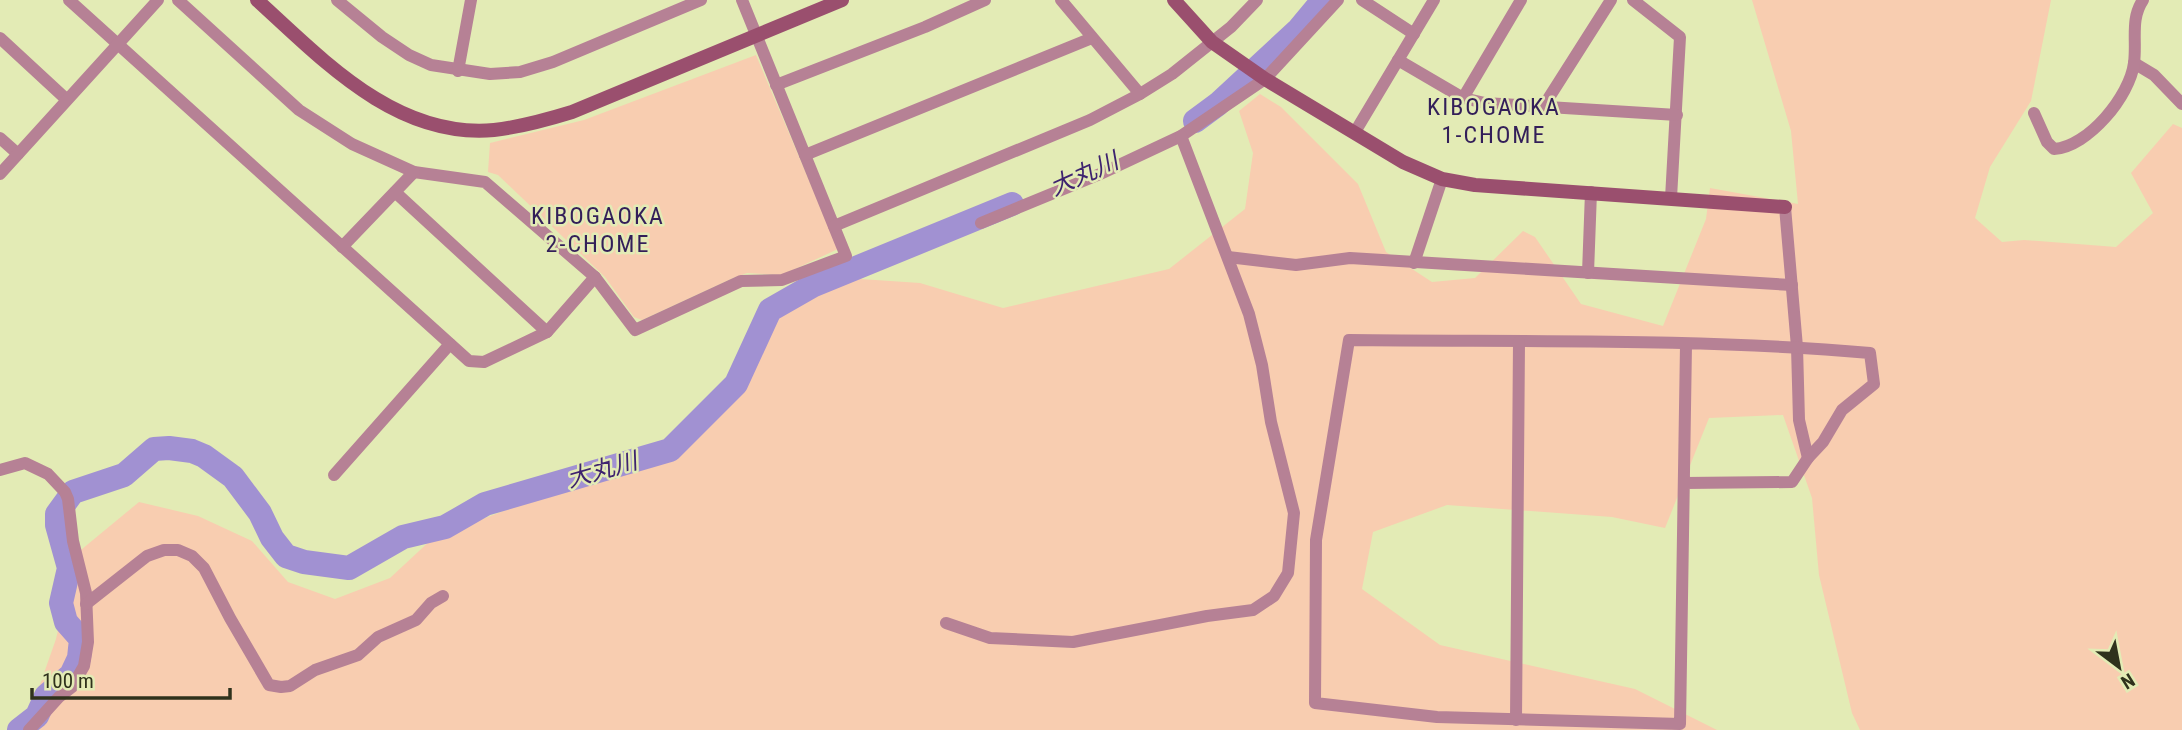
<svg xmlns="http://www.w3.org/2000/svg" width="2182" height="730" font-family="'Roboto Condensed','Noto Sans JP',sans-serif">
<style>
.green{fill:#f8cdb0}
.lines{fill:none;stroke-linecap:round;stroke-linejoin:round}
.river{stroke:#a191d2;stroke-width:24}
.street{stroke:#b68195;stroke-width:12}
.secondary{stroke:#9a4f6e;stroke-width:14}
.labels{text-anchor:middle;stroke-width:5;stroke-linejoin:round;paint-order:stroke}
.neighbourhood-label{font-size:24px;letter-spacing:2px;fill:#331f59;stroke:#e3ebb5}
.water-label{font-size:24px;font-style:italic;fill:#3e236f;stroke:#e3ebb5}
</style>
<rect width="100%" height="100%" fill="#e3ebb5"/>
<!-- green -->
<g class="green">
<polygon points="1752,0 2051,0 2031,101 1990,167 1975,218 2002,242 2024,240 2116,247 2153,213 2131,173 2173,124 2182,128 2182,730 1860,730 1852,713 1819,575 1812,498 1783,415 1709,418 1665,528 1612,517 1447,505 1373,532 1362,589 1440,645 1635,689 1717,730 24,730 56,639 76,554 139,502 198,516 252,541 288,582 335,599 390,578 433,538 569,486 650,449 701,414 801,275 920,283 1003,308 1169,269 1245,209 1253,153 1239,111 1260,94 1281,107 1358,184 1386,252 1432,282 1475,278 1523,231 1535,237 1581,304 1663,326 1706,219 1710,188 1798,204 1791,131"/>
<polygon points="756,55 838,249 782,275 747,273 733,278 642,320 634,317 605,277 498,175 488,172 490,143 584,120"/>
</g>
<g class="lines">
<!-- river -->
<g class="river">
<polyline points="1195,121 1218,104 1299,29 1323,0"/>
<polyline points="19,730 37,716 46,696 71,675 79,658 81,639 66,622 61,603 69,568 57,525 57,514 73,492 124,475 154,449 169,448 192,451 204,456 233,477 260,513 272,538 286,556 304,562 349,568 403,537 445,527 485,504 670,450 736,384 770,310 812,286 1012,204"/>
</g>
<!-- street -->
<g class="street">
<polyline points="69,0 469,361 484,362 547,332 595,277 635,330 741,281 782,280 846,256 742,0"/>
<polyline points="178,0 299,110 352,144 414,172 485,182 595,277"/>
<polyline points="337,0 382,37 409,55 431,65 490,74 520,72 553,62 701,0"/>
<polyline points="1061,0 1140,94"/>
<polyline points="1362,0 1414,34"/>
<polyline points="1633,0 1680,37 1671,198"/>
<polyline points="0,38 66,99"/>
<polyline points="1398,60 1463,98 1485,103 1677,115"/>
<polyline points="2134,63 2154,75 2182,104"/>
<polyline points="458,71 471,0"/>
<polyline points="776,85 925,27 985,0"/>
<polyline points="1463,98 1521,0"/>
<polyline points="1543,107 1611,0"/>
<path d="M2034,113L2047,142L2054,149C2088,147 2130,96 2134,63C2137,41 2130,19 2143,0"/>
<polyline points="1355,132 1434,0"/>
<polyline points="0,138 18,154"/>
<polyline points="805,155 1092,38"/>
<polyline points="0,174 158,0"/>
<polyline points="395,192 547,332"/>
<polyline points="1785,207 1797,347 1799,420 1808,458"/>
<polyline points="981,223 1100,174 1181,136 1265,79 1338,0"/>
<polyline points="834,226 1090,120 1140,94 1172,74 1231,27 1257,0"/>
<polyline points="342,247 414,172"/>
<polyline points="1228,257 1296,265 1350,258 1792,285"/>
<polyline points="1414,263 1442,179"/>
<polyline points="1588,273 1591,192"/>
<polyline points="0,470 25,463 48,474 65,492 68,499 73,541 86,593 88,642 84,666 72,687 59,697 29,730"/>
<polyline points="334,475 450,344"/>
<path d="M1685,483L1792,482L1808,458L1823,442L1842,410L1874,384L1870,353C1697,338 1522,342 1349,340L1316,540L1315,703L1437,717L1680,724L1686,345"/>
<polyline points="86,604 147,556 164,550 178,550 192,556 204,568 230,618 269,685 281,687 290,686 315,670 358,655 378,637 416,620 431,603 443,596"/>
<polyline points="946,623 990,638 1073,642 1207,616 1253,610 1274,596 1288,573 1294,513 1271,422 1262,365 1249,314 1181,136"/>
<polyline points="1516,720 1519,342"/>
</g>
<!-- secondary -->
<g class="secondary">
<path d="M257,0C323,60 396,139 494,130C521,127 546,120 572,112L842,0"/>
<polyline points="1174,0 1212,42 1265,79 1403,162 1442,179 1475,185 1785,207"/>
</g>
</g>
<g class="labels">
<!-- neighbourhood labels -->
<g class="neighbourhood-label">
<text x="1494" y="115">KIBOGAOKA<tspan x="1494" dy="28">1-CHOME</tspan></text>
<text x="598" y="224">KIBOGAOKA<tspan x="598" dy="28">2-CHOME</tspan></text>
</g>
<!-- water labels -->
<g class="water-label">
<text transform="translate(1084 174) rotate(-24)" y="8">大丸川</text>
<text transform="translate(602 470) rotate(-16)" y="8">大丸川</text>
</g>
</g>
<!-- north arrow -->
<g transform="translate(2119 667) rotate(148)" stroke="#e3ebb5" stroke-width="5" paint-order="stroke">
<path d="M0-5L12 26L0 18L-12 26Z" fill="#2f321c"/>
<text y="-10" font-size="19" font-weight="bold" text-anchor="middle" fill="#2f321c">N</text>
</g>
<!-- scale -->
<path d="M32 688v10h198v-10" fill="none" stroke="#2f321c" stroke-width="3.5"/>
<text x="42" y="688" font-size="21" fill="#2f321c" stroke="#e3ebb5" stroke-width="5" paint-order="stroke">100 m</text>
</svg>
